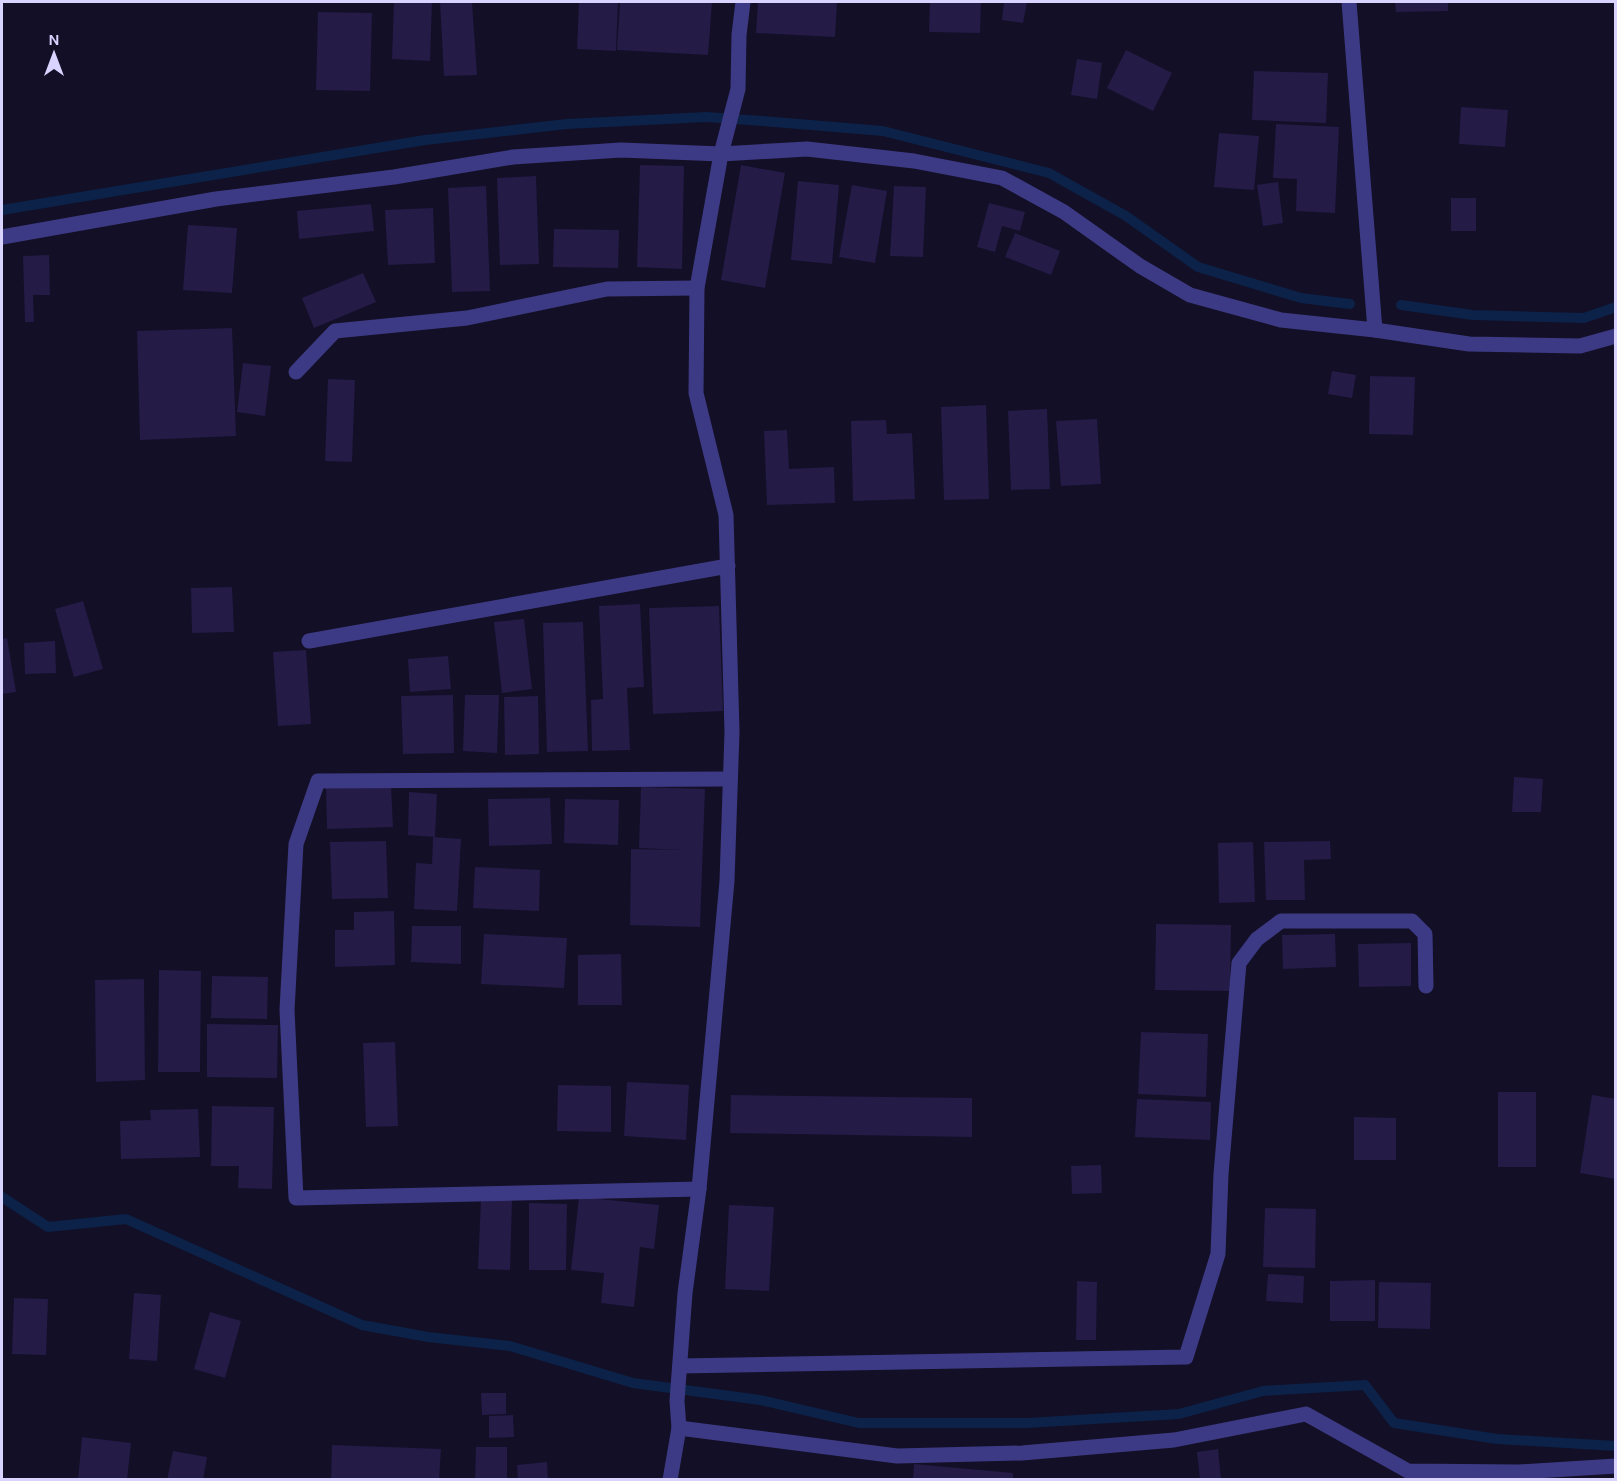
<svg xmlns="http://www.w3.org/2000/svg" width="1617" height="1481" font-family="Karla,sans-serif">
<style>
.lines{fill:none;stroke-linecap:round;stroke-linejoin:round}
.stream{stroke:#0c2248;stroke-width:10}
.building{fill:#241b47}
.minor{stroke:#3d3a85;stroke-width:15}
</style>
<rect width="100%" height="100%" fill="#130f26"/>
<g class="lines">
<!-- stream -->
<g class="stream">
<polyline points="2,210 425,140 567,124 706,117 762,121 883,131 1049,173 1126,216 1198,267 1301,298 1350,304"/>
<polyline points="1401,305 1473,315 1584,318 1616,307"/>
<polyline points="2,1197 48,1227 126,1219 362,1325 428,1337 510,1346 633,1383 760,1400 859,1423 1027,1423 1179,1414 1263,1391 1365,1385 1394,1423 1497,1439 1616,1446"/>
</g>
</g>
<!-- building -->
<g class="building">
<polygon points="394,2 432,2 430,61 392,59"/>
<polygon points="440,2 472,2 477,75 444,76"/>
<polygon points="579,2 618,2 616,51 577,49"/>
<polygon points="620,2 712,2 708,55 617,50"/>
<polygon points="758,2 837,2 835,37 756,33"/>
<polygon points="930,2 981,2 980,33 929,32"/>
<polygon points="1004,2 1027,2 1023,23 1002,20"/>
<polygon points="1395,2 1448,2 1448,11 1396,12"/>
<polygon points="318,12 372,13 370,91 316,90"/>
<polygon points="1126,50 1172,73 1153,111 1107,88"/>
<polygon points="1077,59 1102,63 1097,99 1071,95"/>
<polygon points="1254,71 1328,73 1326,123 1252,120"/>
<polygon points="1461,107 1508,110 1505,147 1459,144"/>
<polygon points="1276,124 1339,127 1335,213 1296,211 1297,179 1273,178"/>
<polygon points="1219,133 1259,136 1254,190 1214,187"/>
<polygon points="640,165 684,166 682,269 637,267"/>
<polygon points="741,165 785,173 765,288 721,280"/>
<polygon points="536,176 539,264 500,265 497,178"/>
<polygon points="798,181 839,185 832,264 791,260"/>
<polygon points="1278,182 1283,223 1263,226 1257,185"/>
<polygon points="852,185 887,191 875,263 839,257"/>
<polygon points="486,186 490,291 452,292 448,188"/>
<polygon points="894,186 926,187 923,257 890,256"/>
<rect x="1451" y="198" width="25" height="33"/>
<polygon points="989,203 1025,212 1020,231 1002,226 995,252 977,247"/>
<polygon points="371,204 374,231 299,239 297,211"/>
<polygon points="433,208 435,263 388,265 385,210"/>
<polygon points="188,225 237,228 232,293 183,290"/>
<polygon points="554,229 619,230 618,268 553,267"/>
<polygon points="1015,233 1060,251 1051,275 1005,257"/>
<polygon points="49,255 50,295 33,295 34,322 25,322 23,256"/>
<polygon points="363,273 376,302 314,328 302,298"/>
<polygon points="232,328 236,436 140,440 137,331"/>
<polygon points="243,363 271,366 265,416 237,412"/>
<polygon points="1332,371 1356,375 1352,398 1328,394"/>
<polygon points="1370,376 1415,377 1413,435 1369,434"/>
<polygon points="328,379 355,380 352,462 325,461"/>
<polygon points="986,405 989,499 944,500 941,407"/>
<polygon points="1047,409 1050,489 1011,490 1008,411"/>
<polygon points="1097,419 1101,484 1061,486 1056,421"/>
<polygon points="886,420 887,434 912,433 915,499 853,501 851,421"/>
<polygon points="787,430 789,469 834,467 835,503 767,505 764,431"/>
<polygon points="232,587 234,632 192,633 191,588"/>
<polygon points="83,601 103,669 74,677 55,609"/>
<polygon points="640,604 644,687 627,688 630,750 592,751 591,700 603,699 599,606"/>
<polygon points="719,606 723,711 653,714 649,608"/>
<polygon points="524,619 532,689 502,693 494,622"/>
<polygon points="583,622 588,751 547,752 543,623"/>
<polygon points="7,638 16,692 2,694 2,639"/>
<polygon points="55,641 56,673 25,674 24,643"/>
<polygon points="306,650 311,724 278,726 273,652"/>
<polygon points="448,656 451,689 410,692 408,659"/>
<polygon points="453,695 454,753 403,754 401,696"/>
<polygon points="465,695 499,695 497,753 463,751"/>
<polygon points="538,696 539,754 505,755 504,697"/>
<polygon points="1514,777 1543,779 1541,812 1512,812"/>
<polygon points="391,785 393,827 327,829 326,788"/>
<polygon points="641,787 705,789 700,927 630,925 631,849 682,850 639,848"/>
<polygon points="409,792 437,794 435,837 408,835"/>
<polygon points="550,798 552,844 489,846 488,799"/>
<polygon points="565,799 619,800 618,845 564,843"/>
<polygon points="433,837 461,839 457,911 414,909 416,863 432,864"/>
<polygon points="386,841 388,898 332,899 330,842"/>
<polygon points="1330,841 1331,859 1304,860 1305,900 1266,900 1264,842"/>
<polygon points="1253,842 1255,902 1219,903 1218,843"/>
<polygon points="475,867 540,870 539,911 473,908"/>
<polygon points="394,911 395,965 335,967 335,930 354,930 354,912"/>
<polygon points="1156,924 1231,925 1230,991 1155,990"/>
<polygon points="412,926 461,926 461,964 411,962"/>
<polygon points="484,934 567,938 564,988 481,984"/>
<polygon points="1335,934 1336,967 1283,969 1282,935"/>
<polygon points="1411,943 1411,986 1359,987 1358,944"/>
<polygon points="621,954 622,1005 578,1005 578,955"/>
<polygon points="159,970 201,971 200,1072 158,1072"/>
<polygon points="212,976 268,977 267,1019 211,1018"/>
<polygon points="144,979 145,1080 96,1082 95,980"/>
<polygon points="207,1024 278,1025 277,1078 207,1077"/>
<polygon points="1141,1032 1208,1034 1206,1097 1138,1094"/>
<polygon points="395,1042 398,1126 366,1127 363,1043"/>
<polygon points="627,1082 689,1085 686,1140 624,1136"/>
<polygon points="558,1085 611,1086 611,1132 557,1131"/>
<rect x="1498" y="1092" width="38" height="75"/>
<polygon points="731,1095 972,1098 972,1137 730,1133"/>
<polygon points="1592,1095 1616,1099 1616,1179 1580,1173"/>
<polygon points="1137,1099 1211,1102 1210,1140 1135,1137"/>
<polygon points="212,1106 274,1107 272,1189 238,1188 239,1166 211,1166"/>
<polygon points="198,1109 200,1157 121,1159 120,1121 151,1120 150,1110"/>
<polygon points="1354,1117 1396,1118 1396,1160 1354,1160"/>
<polygon points="1101,1165 1102,1193 1072,1194 1071,1166"/>
<polygon points="579,1197 659,1205 654,1249 640,1247 634,1307 601,1303 604,1273 571,1270"/>
<polygon points="481,1199 512,1200 510,1270 478,1269"/>
<polygon points="529,1203 567,1204 566,1270 529,1270"/>
<polygon points="729,1205 774,1207 769,1291 725,1289"/>
<polygon points="1265,1208 1316,1209 1315,1268 1263,1267"/>
<polygon points="1268,1274 1304,1276 1303,1303 1266,1301"/>
<polygon points="1375,1280 1375,1321 1330,1321 1330,1281"/>
<polygon points="1077,1281 1097,1282 1096,1340 1076,1340"/>
<polygon points="1379,1282 1431,1283 1430,1329 1378,1328"/>
<polygon points="134,1293 161,1295 157,1361 129,1359"/>
<polygon points="14,1298 48,1299 46,1355 12,1354"/>
<polygon points="210,1312 241,1321 225,1378 194,1369"/>
<polygon points="481,1393 506,1393 506,1414 482,1415"/>
<polygon points="513,1415 514,1437 489,1438 489,1416"/>
<polygon points="82,1437 131,1443 127,1480 78,1480"/>
<polygon points="332,1445 441,1449 439,1480 331,1480"/>
<polygon points="476,1447 507,1447 507,1480 475,1480"/>
<polygon points="1218,1449 1221,1480 1200,1480 1197,1452"/>
<polygon points="173,1451 207,1457 203,1480 167,1480"/>
<polygon points="547,1462 548,1480 518,1480 517,1465"/>
<polygon points="914,1464 1013,1473 1013,1480 913,1480"/>
</g>
<g class="lines">
<!-- minor -->
<g class="minor">
<polyline points="1349,2 1375,330"/>
<polyline points="2,237 216,199 394,177 513,157 621,150 721,154 807,149 914,161 1002,178 1064,212 1140,266 1190,295 1281,320 1375,330 1469,344 1580,346 1616,336"/>
<polyline points="296,372 335,331 467,318 607,289 697,288"/>
<polyline points="309,641 728,566"/>
<polyline points="699,1189 296,1198 287,1010 296,844 318,781 730,779"/>
<polyline points="680,1366 1186,1357 1218,1254 1221,1174 1239,963 1257,939 1281,921 1412,921 1425,934 1426,986"/>
<polyline points="679,1428 897,1456 1022,1453 1174,1440 1306,1414 1408,1471 1519,1472 1616,1466"/>
<polyline points="670,1480 679,1428 677,1401 685,1293 699,1189 727,881 732,732 726,515 696,393 697,288 721,154 738,89 739,35 743,2"/>
</g>
</g>
<!-- border -->
<rect width="1617" height="1481" fill="none" stroke="#d9d4ff" stroke-width="6"/>
<!-- north arrow -->
<g transform="translate(54 54)" stroke="#130f26" stroke-width="4.5" paint-order="stroke">
<path d="M0-4.5L10 22L0 15L-10 22Z" fill="#d9d4ff"/>
<text y="-9" font-size="16" font-weight="bold" text-anchor="middle" fill="#d9d4ff">N</text>
</g>
</svg>
